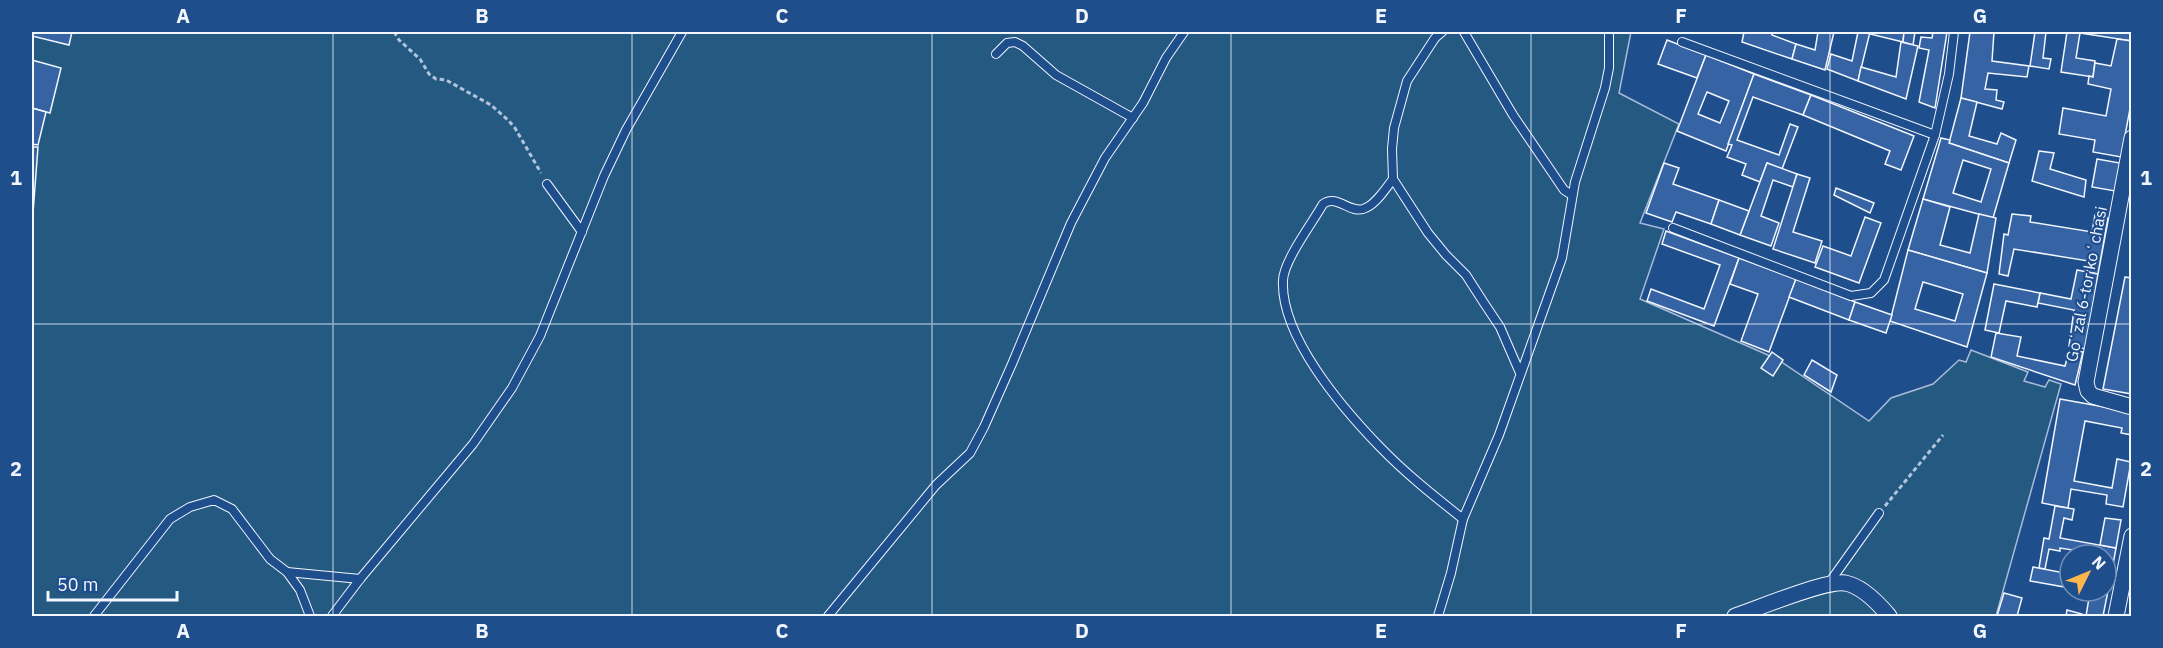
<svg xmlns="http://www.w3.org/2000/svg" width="2163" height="648" font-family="'IBM Plex Sans',sans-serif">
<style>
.green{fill:#245a82;stroke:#a8bbd7;stroke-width:1.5}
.building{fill:#3563a3;stroke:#f2f6ff;stroke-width:1.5;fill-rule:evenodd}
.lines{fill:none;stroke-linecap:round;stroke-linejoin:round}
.service-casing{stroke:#f2f6ff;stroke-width:10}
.minor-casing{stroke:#f2f6ff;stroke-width:17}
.path{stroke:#b3c4dc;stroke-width:3;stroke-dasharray:4.5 3;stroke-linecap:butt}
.service{stroke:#1f4e8c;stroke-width:8}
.minor{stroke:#1f4e8c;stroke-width:15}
.grid{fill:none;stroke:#f2f6ff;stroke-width:1.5;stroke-opacity:0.55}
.labels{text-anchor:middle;stroke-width:4.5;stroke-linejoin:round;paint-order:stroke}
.street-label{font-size:16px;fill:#f2f6ff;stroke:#1f4e8c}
.neatline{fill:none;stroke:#f2f6ff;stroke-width:2}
.grid-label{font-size:20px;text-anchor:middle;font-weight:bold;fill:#f2f6ff}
</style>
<rect width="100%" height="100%" fill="#1f4e8c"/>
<!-- green -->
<polygon class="green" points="32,32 1631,32 1619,93 1679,124 1640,223 1664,229 1640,299 1777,359 1869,421 1891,398 1933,384 1959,360 1966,362 1971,350 2028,372 2024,381 2045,387 2049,380 2061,384 1996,616 32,616"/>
<!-- building -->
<g class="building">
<polygon points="32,32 72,32 69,45 32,36"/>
<polygon points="1744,32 1772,32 1772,35 1796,44 1792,59 1742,42"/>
<polygon points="1818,32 1834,32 1825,70 1792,59 1796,44 1815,50"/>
<polygon points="1858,32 1870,32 1858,81 1827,69 1831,54 1852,61"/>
<polygon points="1870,32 1904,32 1903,42 1870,34"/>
<polygon points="1904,32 1915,32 1913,45 1903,42"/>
<polygon points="1933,32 1947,32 1935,108 1919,102 1929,50 1919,48 1921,37 1932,38"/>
<polygon points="1970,32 1994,32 1992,61 2029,66 2027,77 1988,73 1985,89 1997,90 1996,100 2004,102 2002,109 1961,98"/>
<polygon points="2035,32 2046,32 2043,58 2051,59 2049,69 2030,66"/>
<polygon points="2067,32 2080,33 2076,58 2095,61 2093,77 2061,72"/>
<polygon points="2068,32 2132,32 2132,41 2080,33"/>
<polygon points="2117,39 2132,41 2132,98 2121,157 2093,152 2095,140 2059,134 2063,108 2106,116 2111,89 2088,84 2089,76 2093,77 2095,63 2111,66"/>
<polygon points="1667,40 1706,55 1697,78 1658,64"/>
<polygon points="1901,42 1918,46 1906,99 1858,81 1861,67 1896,77"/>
<path d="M1706,55L1754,74L1726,151L1677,131ZM1707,92L1729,101L1720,123L1698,114Z"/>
<polygon points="32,60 61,68 50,113 32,108"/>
<polygon points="1754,74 1811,95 1803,115 1753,97 1737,140 1779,155 1790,124 1798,127 1782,169 1767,163 1760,182 1742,175 1746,164 1727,157 1732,145 1728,144"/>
<polygon points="1811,95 1914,136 1901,170 1885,164 1890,151 1803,115"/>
<polygon points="1961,98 1977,102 1969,136 1997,144 2001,133 2016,140 2009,163 1949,143"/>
<polygon points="32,108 46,112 38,145 32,144"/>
<path d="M1941,138L1950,140L1949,143L2009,163L1993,218L1923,199ZM1963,160L1991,169L1981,202L1953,193Z"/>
<polygon points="32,147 38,147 33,213 32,213"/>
<polygon points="2039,151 2054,153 2050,169 2086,180 2084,197 2032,181"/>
<polygon points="2097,159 2120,163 2115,191 2092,187"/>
<polygon points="1664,163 1679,168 1673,184 1719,200 1711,224 1676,212 1672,222 1646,213"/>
<polygon points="1767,163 1797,174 1793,187 1773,180 1761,216 1779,223 1771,246 1740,235"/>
<polygon points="1797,174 1810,178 1793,232 1822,241 1815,263 1773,249"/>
<polygon points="1836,188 1874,203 1870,213 1834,195"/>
<polygon points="1923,199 1950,207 1940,245 1970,253 1979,214 1996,218 1987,273 1908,250"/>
<polygon points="1719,200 1749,211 1740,235 1711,224"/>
<polygon points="2012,214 2031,216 2030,222 2092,232 2095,215 2108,218 2098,274 2087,272 2089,261 2014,249 2008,276 1999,274 2004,234 2008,235"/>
<polygon points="1865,217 1881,223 1859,283 1815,267 1823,246 1851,256"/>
<polygon points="1666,231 1739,258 1714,326 1647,301 1651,289 1704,309 1720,265 1662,244"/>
<path d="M1908,250L1987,273L1967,347L1890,321ZM1923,282L1963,294L1955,321L1915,309Z"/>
<polygon points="1739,258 1796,279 1769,352 1741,341 1758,294 1730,284"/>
<polygon points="2077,270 2098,274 2086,349 2069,346 2074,310 2038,303 2040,293 2071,299"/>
<polygon points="2125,277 2132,278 2132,394 2103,389"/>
<polygon points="1796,279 1855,302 1849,320 1789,297"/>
<polygon points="1994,284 2040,293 2037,307 2006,301 1999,333 1985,330"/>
<polygon points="1855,302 1892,315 1886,333 1849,320"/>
<polygon points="1996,333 2021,337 2017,356 2065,366 2069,351 2083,352 2075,385 1991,357"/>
<polygon points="1772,352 1783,360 1773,376 1761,368"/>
<polygon points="1812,360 1837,375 1831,392 1804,375"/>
<polygon points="2060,399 2132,412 2132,435 2121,433 2122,428 2085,421 2074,481 2112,488 2117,459 2131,462 2123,507 2106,504 2107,495 2071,489 2068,508 2042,503"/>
<polygon points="2055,506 2074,509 2072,520 2064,518 2060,538 2116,548 2110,581 2106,580 2106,555 2060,548 2060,551 2049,549 2045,569 2039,568 2044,538 2049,539"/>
<polygon points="2105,518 2121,520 2116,548 2100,545"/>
<polygon points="2033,567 2070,574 2070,588 2030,581"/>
<polygon points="2106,580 2110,581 2103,616 2086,616 2090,592 2087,591 2106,591"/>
<polygon points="2004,593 2022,598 2017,616 1997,616"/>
<polygon points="2067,610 2082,614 2082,616 2066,616"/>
</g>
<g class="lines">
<!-- service casing -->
<g class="service-casing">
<g id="service">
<polyline points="1464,32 1513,115 1564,190 1572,195"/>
<polyline points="1682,42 1935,135"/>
<polyline points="996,54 1007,43 1015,42 1023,46 1056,75 1133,118"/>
<polyline points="1393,179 1392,149 1394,128 1407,81 1435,38 1442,32"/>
<polyline points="547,184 582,232"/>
<polyline points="1673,228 1851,296 1871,293 1884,280 1935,135 1949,74 1954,32"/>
<path d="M1520,373L1500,327L1484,303L1466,275L1446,255L1428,233L1393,179C1386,188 1375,206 1363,209C1349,213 1337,194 1323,204C1313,222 1284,260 1283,280C1280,336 1343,409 1380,447C1405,473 1434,496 1463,519L1499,435L1562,258L1575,182L1605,88L1609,68V32"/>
<polyline points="287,572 360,579"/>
<polyline points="1829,583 1879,513"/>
<polyline points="94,616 170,519 190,507 214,500 232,509 270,559 287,572 300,590 310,616"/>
<polyline points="332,616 360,579 473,444 512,388 540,336 604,176 626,130 682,32"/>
<polyline points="828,616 936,485 970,453 984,427 1012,364 1071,223 1105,158 1143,103 1166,58 1184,32"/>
<polyline points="1438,616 1451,573 1463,519"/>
</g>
</g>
<!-- minor casing -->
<g class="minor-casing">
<g id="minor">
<polyline points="2132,138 2086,382 2088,391 2093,396 2132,407"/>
<path d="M1735,616C1759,608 1825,580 1845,583C1862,586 1879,604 1889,616"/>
<polyline points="2116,616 2132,536"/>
</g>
</g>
<!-- path -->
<g class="path">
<polyline points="394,32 399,40 420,59 429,74 436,79 446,80 491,105 508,120 515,128 541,173"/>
<polyline points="1885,506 1943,435"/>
</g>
<!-- service -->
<use href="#service" class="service"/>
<!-- minor -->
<use href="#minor" class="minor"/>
</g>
<!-- grid -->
<path class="grid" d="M333,32V616M632,32V616M932,32V616M1231,32V616M1531,32V616M1830,32V616M32,324H2132"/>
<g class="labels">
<!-- street labels -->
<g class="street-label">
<text transform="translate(2086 284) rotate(-79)" y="6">Goʻzal 6-tor koʻchasi</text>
</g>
</g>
<!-- border -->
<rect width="2163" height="648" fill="none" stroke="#1f4e8c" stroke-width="66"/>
<!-- north arrow -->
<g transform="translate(2088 573) rotate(47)"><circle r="28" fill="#1f4e8c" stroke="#7391ba" stroke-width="1.5"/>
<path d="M0-4.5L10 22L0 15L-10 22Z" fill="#ffb74d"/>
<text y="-9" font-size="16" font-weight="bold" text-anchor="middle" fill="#f2f6ff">N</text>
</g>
<!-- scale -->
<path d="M48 591v9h129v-9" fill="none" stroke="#f2f6ff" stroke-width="3"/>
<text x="57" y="591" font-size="18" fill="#f2f6ff" stroke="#1f4e8c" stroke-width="4.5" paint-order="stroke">50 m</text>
<rect x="33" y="33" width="2097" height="582" class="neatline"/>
<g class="grid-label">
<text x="183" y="23">A</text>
<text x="482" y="23">B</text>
<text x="782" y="23">C</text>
<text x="1082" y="23">D</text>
<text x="1381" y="23">E</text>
<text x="1681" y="23">F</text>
<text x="1980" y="23">G</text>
<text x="16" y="185">1</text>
<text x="2146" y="185">1</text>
<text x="16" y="476">2</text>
<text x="2146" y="476">2</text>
<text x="183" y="638">A</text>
<text x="482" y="638">B</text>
<text x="782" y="638">C</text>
<text x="1082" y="638">D</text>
<text x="1381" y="638">E</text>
<text x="1681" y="638">F</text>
<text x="1980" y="638">G</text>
</g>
</svg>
